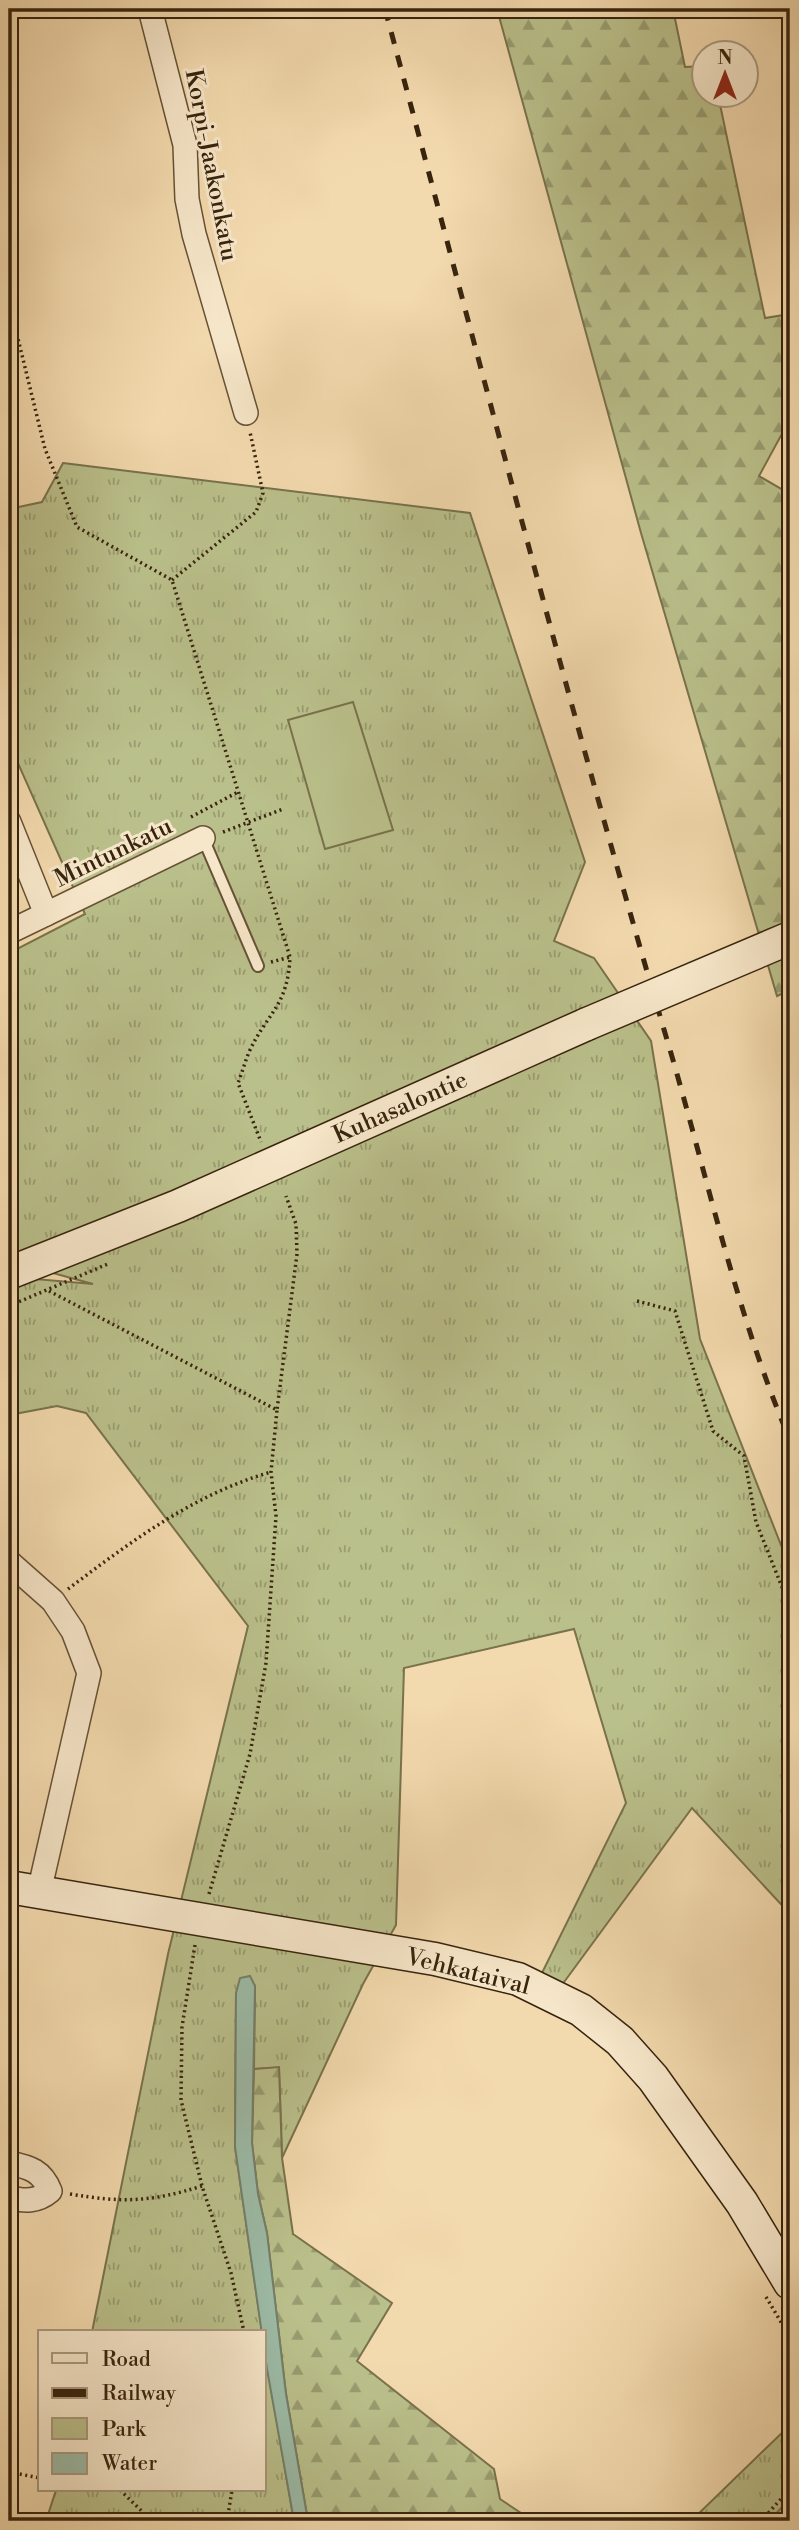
<svg xmlns="http://www.w3.org/2000/svg" width="799" height="2530" font-family="'Libre Bodoni',serif">
<style>
.grass{fill:url(#grass-tufts);stroke:#79724c;stroke-width:2}
.forest{fill:url(#forest-firs);stroke:#79724c;stroke-width:2}
.park{fill:#bac08b;stroke:#79724c;stroke-width:2}
.water{fill:#9cbba7;stroke:#747f6a;stroke-width:2}
.lines{fill:none;stroke-linecap:round;stroke-linejoin:round}
.lane-casing{stroke:#675236;stroke-width:14}
.street-casing{stroke:#675236;stroke-width:26}
.secondary-casing{stroke:#38240e;stroke-width:35}
.path{stroke:#38240e;stroke-width:3.5;stroke-dasharray:2 3.5;stroke-linecap:butt}
.lane{stroke:#f7e7ca;stroke-width:10}
.street{stroke:#f7e7ca;stroke-width:23}
.secondary{stroke:#f7e7ca;stroke-width:32}
.rail{stroke:#38240e;stroke-width:5;stroke-dasharray:12 12;stroke-linecap:butt}
.secondary-bridge-casing{stroke:#38240e;stroke-width:35;stroke-linecap:butt}
.secondary-bridge{stroke:#f7e7ca;stroke-width:32}
.labels{text-anchor:middle;stroke-width:6;stroke-linejoin:round;paint-order:stroke}
.street-label{font-size:24px;fill:#38240e;stroke:#f7e7ca}
</style>
<defs>
<pattern id="grass-tufts" width="24" height="20" patternUnits="userSpaceOnUse" patternTransform="scale(1.75)"><rect width="24" height="20" fill="#bac08b"/><path d="M3 7l-1-3M5 7V3M7 7l1-3M15 17l-1-3M17 17v-4M19 17l1-3" fill="none" stroke="#989c70"/></pattern>
<pattern id="forest-firs" width="22" height="20" patternUnits="userSpaceOnUse" patternTransform="scale(1.75)"><rect width="22" height="20" fill="#bac08b"/><path d="M5 1l3.5 6h-7zM16 11l3.5 6h-7z" fill="#989c70"/></pattern>
</defs>
<rect width="100%" height="100%" fill="#f3daae"/>
<filter id="stains"><feTurbulence type="fractalNoise" baseFrequency=".00286" numOctaves="4"/><feColorMatrix values="0 0 0 0 .2 0 0 0 0 .09 0 0 0 0 .02 0 0 0 .5 -.17"/></filter>
<radialGradient id="worn" r=".72"><stop offset=".6" stop-color="#630" stop-opacity="0"/><stop offset="1" stop-color="#630" stop-opacity=".3"/></radialGradient>
<!-- grass -->
<g class="grass">
<polygon points="63,463 470,513 585,862 554,941 594,958 651,1041 700,1339 790,1568 790,1914 692,1808 556,1993 537,1983 626,1803 574,1629 404,1668 396,1925 363,1984 282,2158 279,2068 254,2069 255,1986 236,1993 235,2147 262,2332 92,2332 168,1954 248,1626 86,1413 57,1406 9,1415 9,1289 35,1279 93,1284 9,1261 9,953 85,914 9,743 9,509 42,502"/>
<polygon points="264,2347 294,2521 46,2521 56,2490 264,2490"/>
<polygon points="790,2425 790,2504 789,2501 769,2521 691,2521"/>
</g>
<!-- forest -->
<g class="forest">
<polygon points="497,9 673,9 685,67 704,66 704,94 718,95 765,318 790,314 790,419 759,476 790,494 790,990 777,996 641,533"/>
<polygon points="279,2067 282,2158 293,2234 392,2303 357,2361 494,2469 500,2499 533,2521 308,2521 286,2394 267,2233 258,2194 252,2143 254,2069"/>
<polygon points="789,2500 790,2521 769,2521"/>
</g>
<!-- park -->
<g class="park">
<polygon points="353,702 393,830 325,849 288,720"/>
<polygon points="115,2513 125,2521 83,2521 84,2517"/>
</g>
<!-- water -->
<polygon class="water" points="250,1976 255,1986 252,2143 258,2194 267,2233 286,2394 308,2521 294,2521 267,2369 235,2147 236,1993 240,1978"/>
<g class="lines">
<!-- lane casing -->
<g class="lane-casing">
<polyline id="lane" points="203,838 258,966"/>
</g>
<!-- street casing -->
<g class="street-casing">
<g id="street">
<polyline points="150,9 185,145 187,199 194,234 246,413"/>
<polyline points="9,822 46,914"/>
<polyline points="9,932 203,838"/>
<polyline points="9,1562 53,1601 73,1631 89,1673 39,1892"/>
<path d="M9,2163C30,2167 42,2171 50,2191C37,2202 25,2201 9,2198"/>
</g>
</g>
<!-- secondary casing -->
<g class="secondary-casing">
<g id="secondary">
<polyline points="9,1273 178,1206 587,1024"/>
<polyline points="9,1887 435,1959 518,1979 581,2010 620,2041 653,2078 742,2203 790,2283"/>
</g>
</g>
<!-- path -->
<g class="path">
<path d="M9,302L45,449L77,527L172,580L290,957C288,1006 267,1013 249,1052C245,1062 242,1073 238,1083L261,1142"/>
<polyline points="172,580 256,512 263,493 250,432"/>
<polyline points="191,817 238,792"/>
<polyline points="223,832 283,809"/>
<polyline points="271,962 290,957"/>
<polyline points="49,1291 277,1410 297,1254 296,1224 286,1196"/>
<polyline points="637,1301 675,1311 713,1431 744,1456 756,1522 790,1607"/>
<polyline points="9,1306 110,1263"/>
<path d="M68,1589C132,1541 194,1494 271,1472"/>
<polyline points="209,1894 250,1754 266,1663 276,1516 271,1472 277,1410"/>
<polyline points="195,1945 182,2027 181,2100 202,2186 231,2273 244,2332"/>
<path d="M70,2194C123,2203 151,2202 202,2186"/>
<polyline points="766,2297 790,2337"/>
<polyline points="9,2472 40,2478"/>
<polyline points="120,2490 152,2521"/>
<polyline points="227,2521 232,2490"/>
<polyline points="761,2521 790,2489"/>
</g>
<!-- lane -->
<use href="#lane" class="lane"/>
<!-- street -->
<use href="#street" class="street"/>
<!-- secondary -->
<use href="#secondary" class="secondary"/>
<!-- rail -->
<path class="rail" d="M385,9C477,351 565,693 665,1033C706,1169 734,1309 790,1440"/>
<!-- secondary-bridge casing -->
<g class="secondary-bridge-casing">
<polyline id="secondary-bridge" points="587,1024 790,938"/>
</g>
<!-- secondary-bridge -->
<use href="#secondary-bridge" class="secondary-bridge"/>
</g>
<g class="labels">
<!-- street labels -->
<g class="street-label">
<text transform="translate(212 165) rotate(79)" y="8">Korpi-Jaakonkatu</text>
<text transform="translate(113 852) rotate(-26)" y="8">Mintunkatu</text>
<text transform="translate(400 1107) rotate(-24)" y="8">Kuhasalontie</text>
<text transform="translate(468 1971) rotate(14)" y="8">Vehkataival</text>
</g>
</g>
<!-- margin -->
<rect width="799" height="2530" fill="none" stroke="#f3daae" stroke-width="35"/>
<rect x="10" y="10" width="778" height="2509" fill="none" stroke="#38240e" stroke-width="3.5"/>
<rect x="18" y="18" width="764" height="2495" fill="none" stroke="#38240e" stroke-width="2"/>
<!-- legend -->
<rect x="38" y="2330" width="228" height="161" fill="#f7e7ca" stroke="#ab997f" stroke-width="2"/>
<rect x="52" y="2353" width="35" height="10" fill="#f7e7ca" stroke="#ab997f" stroke-width="2"/>
<text x="102" y="2366" font-size="21" fill="#38240e">Road</text>
<rect x="52" y="2388" width="35" height="10" fill="#38240e" stroke="#ab997f" stroke-width="2"/>
<text x="102" y="2400" font-size="21" fill="#38240e">Railway</text>
<rect x="52" y="2418" width="35" height="21" fill="#bac08b" stroke="#ab997f" stroke-width="2"/>
<text x="102" y="2436" font-size="21" fill="#38240e">Park</text>
<rect x="52" y="2453" width="35" height="21" fill="#9cbba7" stroke="#ab997f" stroke-width="2"/>
<text x="102" y="2470" font-size="21" fill="#38240e">Water</text>
<!-- north arrow -->
<g transform="translate(725 74)"><circle r="33" fill="#f7e7ca" stroke="#ab997f" stroke-width="2"/>
<path d="M0-5L12 26L0 18L-12 26Z" fill="#8f2418"/>
<text y="-10" font-size="19" font-weight="bold" text-anchor="middle" fill="#38240e">N</text>
</g>
<rect width="100%" height="100%" filter="url(#stains)"/>
<rect width="100%" height="100%" fill="url(#worn)"/>
</svg>
